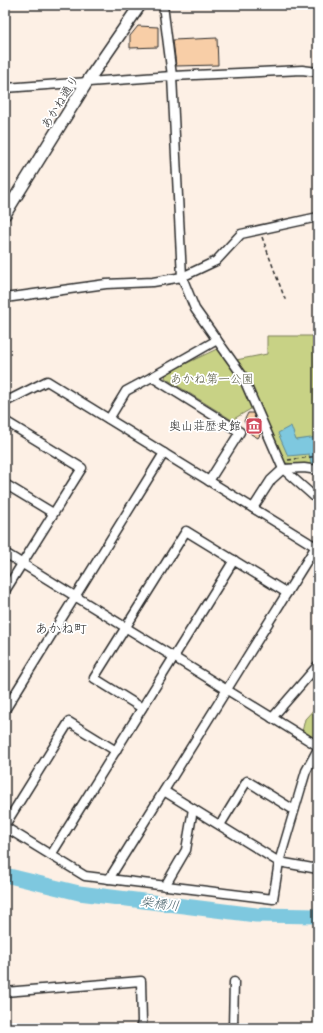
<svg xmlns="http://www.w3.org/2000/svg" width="323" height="1033" font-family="'Patrick Hand','Klee One',sans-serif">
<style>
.green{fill:#c8d285;stroke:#7a7e58}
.water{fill:#7ec8df;stroke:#5d8997}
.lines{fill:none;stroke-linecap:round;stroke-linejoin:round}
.river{stroke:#7ec8df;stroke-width:15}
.building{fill:#f8cea7;stroke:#2b2b2b}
.street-casing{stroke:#2b2b2b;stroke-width:11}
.secondary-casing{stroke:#2b2b2b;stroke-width:14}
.path{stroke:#2b2b2b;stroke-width:1.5;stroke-dasharray:4 3;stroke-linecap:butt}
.street{stroke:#fff;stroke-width:8}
.secondary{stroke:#fff;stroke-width:11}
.labels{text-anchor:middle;stroke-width:3.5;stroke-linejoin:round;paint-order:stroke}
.street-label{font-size:12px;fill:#2b2b2b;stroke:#fff}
.park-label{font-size:12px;fill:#5a5d46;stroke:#fff}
.poi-label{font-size:12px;fill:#2b2b2b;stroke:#fff;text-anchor:end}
.neighbourhood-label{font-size:13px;fill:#2b2b2b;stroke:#fff}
.water-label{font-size:13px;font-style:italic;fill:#48626a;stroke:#fff}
</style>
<rect width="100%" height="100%" fill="#fdf0e5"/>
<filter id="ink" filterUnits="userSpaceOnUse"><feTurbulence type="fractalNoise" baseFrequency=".025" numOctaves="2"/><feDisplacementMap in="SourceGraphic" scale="8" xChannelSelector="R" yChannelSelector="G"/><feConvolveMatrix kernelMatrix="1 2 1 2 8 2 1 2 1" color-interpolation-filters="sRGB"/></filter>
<g filter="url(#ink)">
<!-- green -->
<g class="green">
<polygon points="267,336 318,336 318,466 285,463 250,384 236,360 267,354"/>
<polygon points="219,348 242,379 254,407 232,420 165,378 166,373"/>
<polygon points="318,705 318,742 302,732 305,719"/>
</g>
<!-- water -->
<polygon class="water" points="291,426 296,440 318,437 318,452 316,452 317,464 311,463 309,454 288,456 278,433"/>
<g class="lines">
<!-- river -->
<polyline class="river" points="5,875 79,893 256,915 318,916"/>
</g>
<!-- building -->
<g class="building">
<polygon points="138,26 158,27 158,47 130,48 130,36"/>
<polygon points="217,38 218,65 176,66 173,40"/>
<polygon points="248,413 253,413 261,433 258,438 251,434 244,421"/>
</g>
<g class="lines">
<!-- street casing -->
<g class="street-casing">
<g id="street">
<polyline points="163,5 172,76 182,277 195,309 217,340 242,375 283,469 318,500"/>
<polyline points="5,88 172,76 302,70 318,72"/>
<polyline points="5,298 106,284 153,282 182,277 216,261 241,234 318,217"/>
<polyline points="152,377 240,432 209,481"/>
<polyline points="5,402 47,381 316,547"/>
<polyline points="109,419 126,391 152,377 217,340"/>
<polyline points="5,421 82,468 5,591"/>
<polyline points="5,484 53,513"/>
<polyline points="253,508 271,480 283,469 304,468 318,470"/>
<polyline points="5,553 318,746"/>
<polyline points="142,708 94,678 186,531 287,593"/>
<polyline points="5,710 164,453"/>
<polyline points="272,718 318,665"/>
<polyline points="164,791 279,862 318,869"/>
<polyline points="5,825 69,722 116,751"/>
<polyline points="220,825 247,781 294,810"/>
<polyline points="5,827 85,876 273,899 279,862 306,771 318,749"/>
<polyline points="51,855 234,560"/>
<polyline points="109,879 318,543"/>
<polyline points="165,886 186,850 193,809"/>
<polyline points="5,992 141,981 142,1022 140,1028"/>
<polyline points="233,1028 234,982"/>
</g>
</g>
<!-- secondary casing -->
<g class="secondary-casing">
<polyline id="secondary" points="5,214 87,82 140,5"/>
</g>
<!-- path -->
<g class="path">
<polyline points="262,237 286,302"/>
<polyline points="288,460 318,456"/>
</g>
<!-- street -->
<use href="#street" class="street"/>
<!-- secondary -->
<use href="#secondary" class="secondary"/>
</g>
</g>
<!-- icons -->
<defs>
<g id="museum-square" transform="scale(0.9)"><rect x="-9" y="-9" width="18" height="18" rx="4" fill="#d1495b" stroke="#fff"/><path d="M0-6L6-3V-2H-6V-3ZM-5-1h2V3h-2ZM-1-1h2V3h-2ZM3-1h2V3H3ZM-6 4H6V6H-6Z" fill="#fff"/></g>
</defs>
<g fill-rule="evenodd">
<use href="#museum-square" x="254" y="426"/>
</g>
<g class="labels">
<!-- street labels -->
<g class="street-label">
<text transform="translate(60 102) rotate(-58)" y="4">あかね通り</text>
</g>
<!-- park labels -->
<g class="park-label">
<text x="212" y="383">あかね第一公園</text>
</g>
<!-- poi labels -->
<g class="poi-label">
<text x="241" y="430">奥山荘歴史館</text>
</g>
<!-- neighbourhood labels -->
<g class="neighbourhood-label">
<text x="61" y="633">あかね町</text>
</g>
<!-- water labels -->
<g class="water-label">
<text transform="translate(160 903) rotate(7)" y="5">柴橋川</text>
</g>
</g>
<!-- margin -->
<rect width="323" height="1033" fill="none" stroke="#fff" stroke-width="20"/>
<rect x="10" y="10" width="303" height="1013" fill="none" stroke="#2b2b2b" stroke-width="1.5" filter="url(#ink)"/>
</svg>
